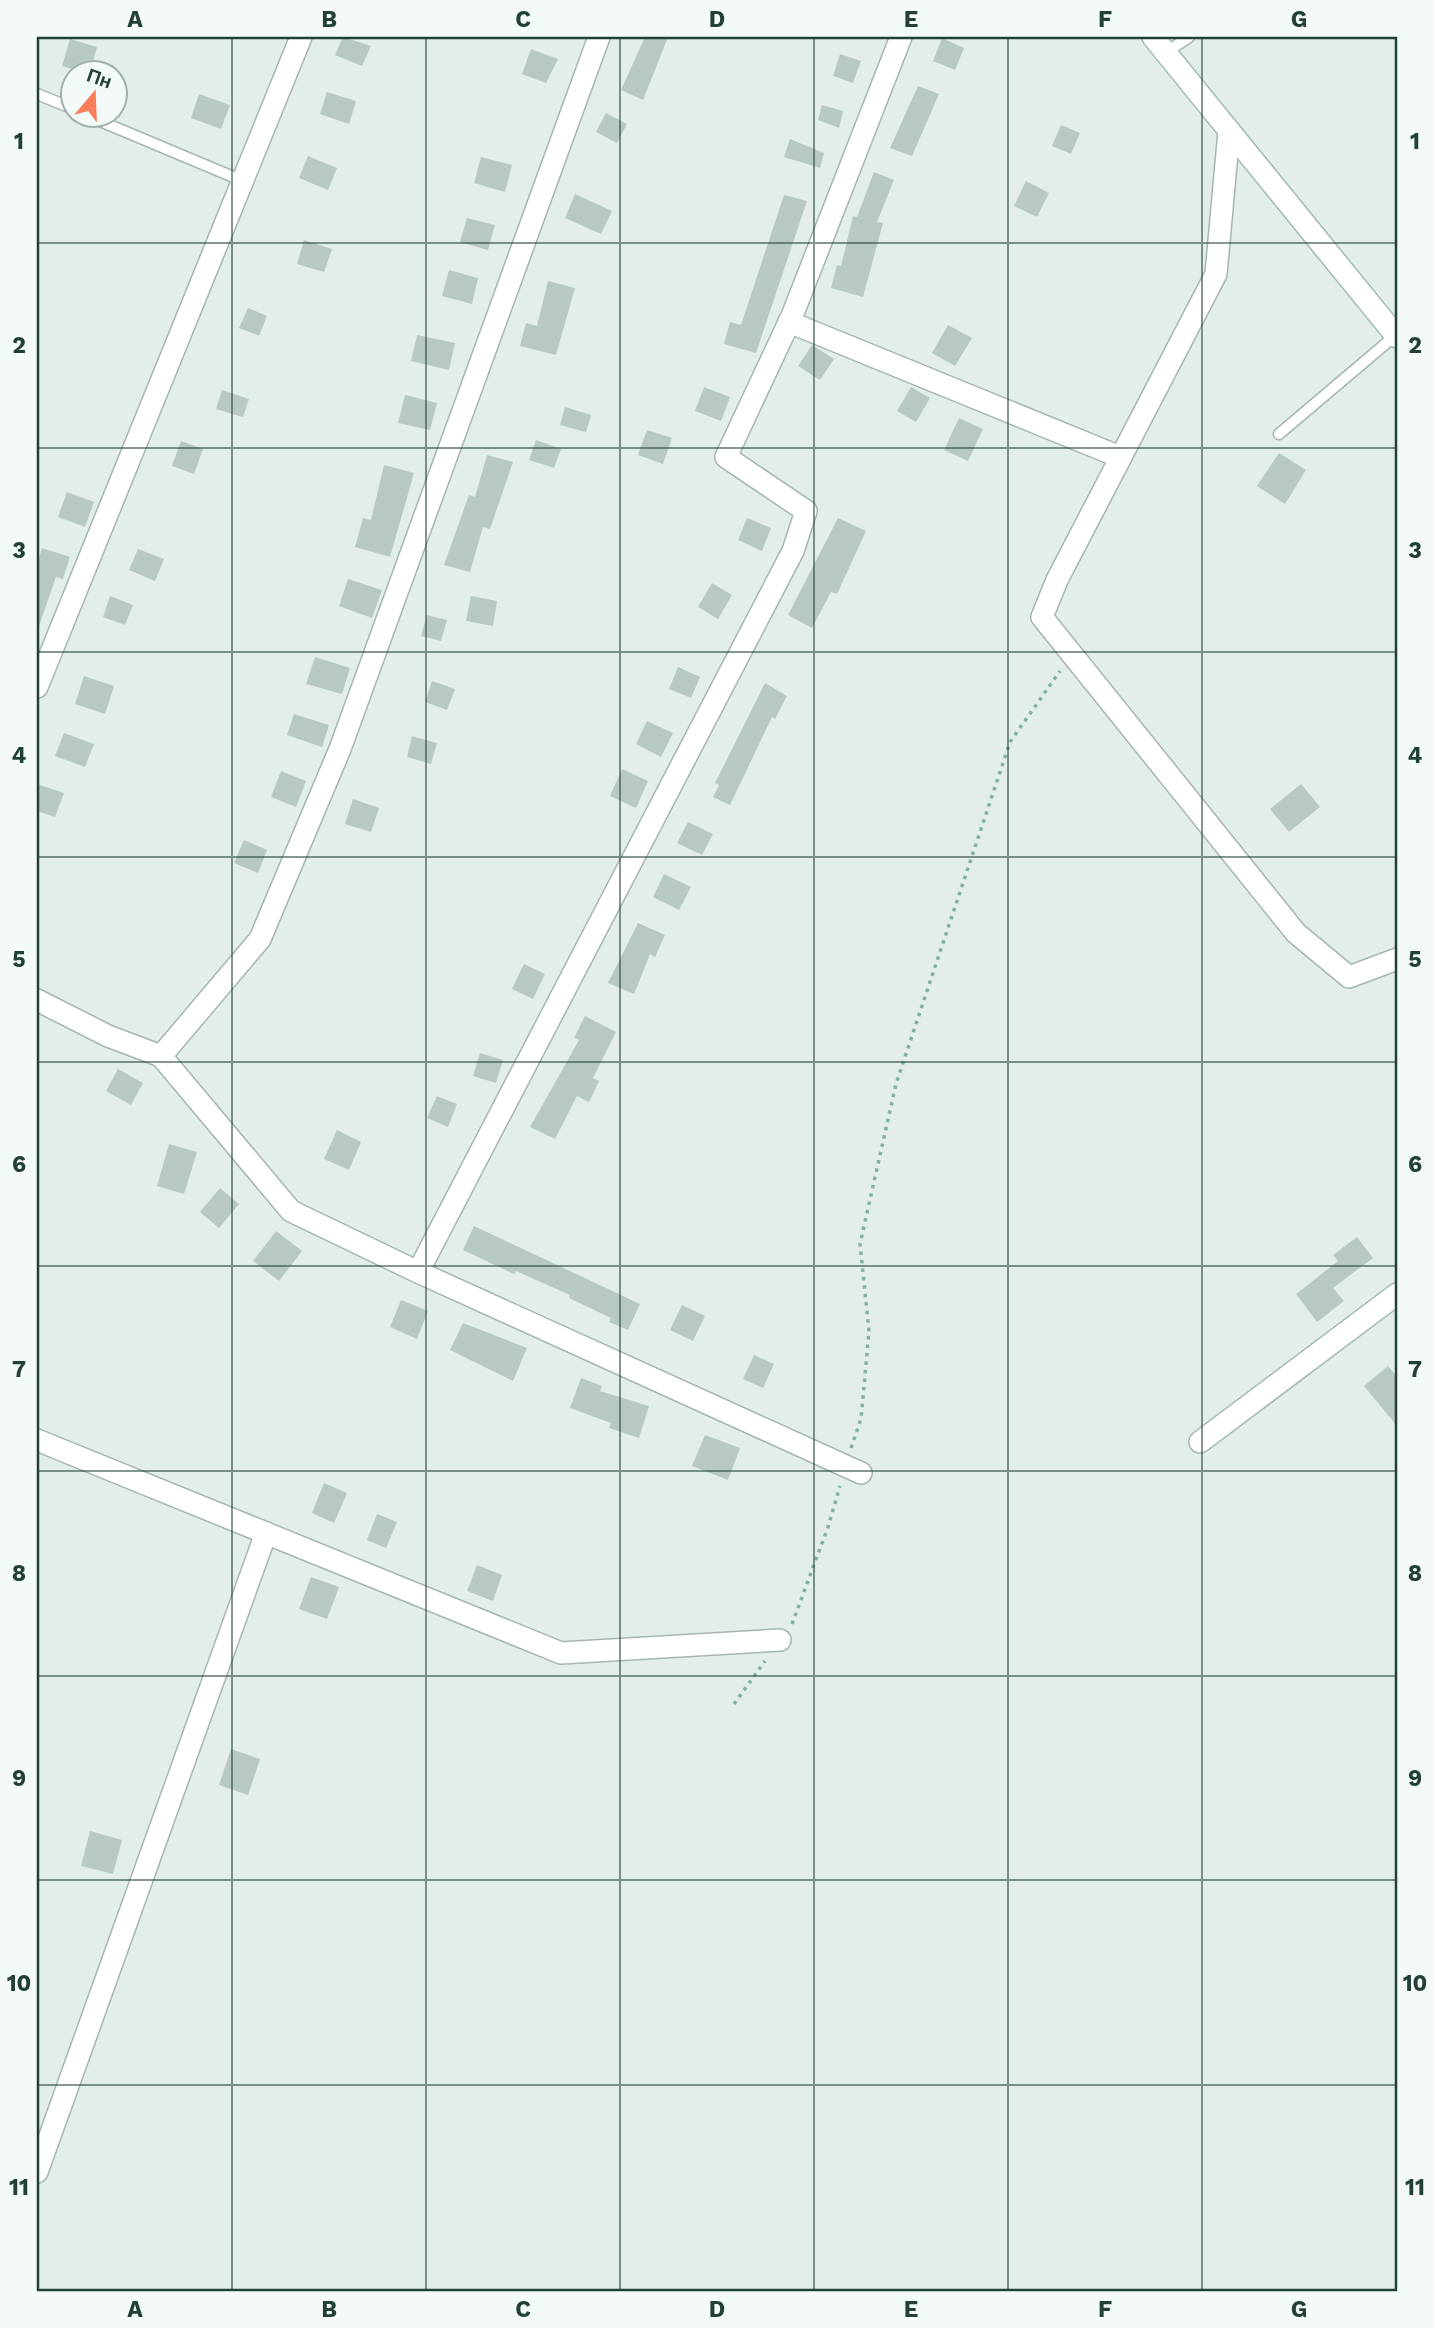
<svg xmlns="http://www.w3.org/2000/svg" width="1434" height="2328" font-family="'Work Sans',sans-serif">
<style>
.building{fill:#b8c9c2}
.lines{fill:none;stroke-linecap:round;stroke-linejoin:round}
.service-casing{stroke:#a5b6b0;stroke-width:13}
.minor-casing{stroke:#a5b6b0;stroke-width:24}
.secondary-casing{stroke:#a1bab1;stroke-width:24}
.path{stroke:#83b2a3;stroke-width:3.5;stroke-dasharray:3.5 5;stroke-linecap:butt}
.service{stroke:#fff;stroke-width:10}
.minor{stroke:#fff;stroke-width:21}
.secondary{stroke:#fff;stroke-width:21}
.grid{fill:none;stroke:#224038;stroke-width:2;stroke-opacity:0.55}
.neatline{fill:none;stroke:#224038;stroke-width:2.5}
.grid-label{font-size:23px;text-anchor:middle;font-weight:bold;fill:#224038}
</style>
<rect width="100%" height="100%" fill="#e3eee9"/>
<!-- building -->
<g class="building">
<polygon points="343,37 371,46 362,66 335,55"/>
<polygon points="645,37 668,37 643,100 621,90"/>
<polygon points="942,38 964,48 955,70 933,61"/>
<polygon points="70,39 97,47 89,74 62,66"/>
<polygon points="531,49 558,59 546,83 522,74"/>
<polygon points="840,54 861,61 853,83 833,76"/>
<polygon points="918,86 939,94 912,156 890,148"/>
<polygon points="327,92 356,101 349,124 320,114"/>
<polygon points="199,94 230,105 221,129 191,118"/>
<polygon points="822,105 843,111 839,128 818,120"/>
<polygon points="606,113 627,124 617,143 596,132"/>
<polygon points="1061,125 1080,133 1071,154 1052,146"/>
<polygon points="790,139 824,153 820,168 784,157"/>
<polygon points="308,156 337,168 328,190 299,178"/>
<polygon points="481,157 512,165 505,192 474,183"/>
<polygon points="874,172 894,180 877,222 883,223 863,297 831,288 837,265 841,266 853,216 857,217"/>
<polygon points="1026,181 1049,193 1037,217 1014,206"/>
<polygon points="575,194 612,211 601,234 565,218"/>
<polygon points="784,195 807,201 756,353 724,344 730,322 741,325"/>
<polygon points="467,218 495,225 488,250 460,242"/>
<polygon points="304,240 332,249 324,272 297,264"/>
<polygon points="449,270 478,278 472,304 442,296"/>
<polygon points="548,281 575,288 556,355 520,346 526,323 537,326"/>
<polygon points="248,308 267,316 259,336 239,328"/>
<polygon points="948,325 972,338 955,366 932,353"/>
<polygon points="417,335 455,343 449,370 411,361"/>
<polygon points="812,345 834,359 820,380 798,366"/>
<polygon points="704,387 730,397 721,421 695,411"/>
<polygon points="911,387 930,398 916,422 897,411"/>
<polygon points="222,390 249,399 243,417 216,409"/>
<polygon points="405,395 437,403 430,430 398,423"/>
<polygon points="565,407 591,415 586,432 560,425"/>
<polygon points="959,418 983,429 968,461 944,450"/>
<polygon points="647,430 672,438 663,464 638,455"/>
<polygon points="536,440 561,449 554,468 529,460"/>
<polygon points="181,441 203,449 194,474 172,466"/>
<polygon points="1279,453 1306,470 1285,504 1257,486"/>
<polygon points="487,455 513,462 490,529 483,527 470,572 444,565 469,495 475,497"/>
<polygon points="384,465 414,473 390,557 355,547 363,518 371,520"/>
<polygon points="67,492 94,502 85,527 58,517"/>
<polygon points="747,518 771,528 762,551 738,540"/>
<polygon points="838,518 866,531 837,594 831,592 812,628 788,615"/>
<polygon points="42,548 70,557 63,579 56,577 39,626 37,565"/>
<polygon points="138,549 164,559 155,581 129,570"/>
<polygon points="348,579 382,590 372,618 339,606"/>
<polygon points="712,583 732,595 718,619 698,607"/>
<polygon points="110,596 133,605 125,625 103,617"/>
<polygon points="471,596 497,601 493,626 466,621"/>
<polygon points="427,615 447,620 441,641 421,636"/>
<polygon points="315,657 350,668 342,694 306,684"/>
<polygon points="678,667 700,677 691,698 669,689"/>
<polygon points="84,676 114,686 105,714 75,704"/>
<polygon points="432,681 455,689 447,710 425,702"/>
<polygon points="765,683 787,696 775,719 772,717 730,805 713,797 719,785 715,783"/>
<polygon points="294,714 329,725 322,747 287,735"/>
<polygon points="647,721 673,733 661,757 636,744"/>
<polygon points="64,733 94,744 85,767 55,756"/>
<polygon points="412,736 437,743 431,764 407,757"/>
<polygon points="622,769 648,781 636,808 610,796"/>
<polygon points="281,771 306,781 296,807 271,797"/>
<polygon points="37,784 64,793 55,817 37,811"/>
<polygon points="1301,784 1320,807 1289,832 1270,809"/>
<polygon points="353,799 379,808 371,832 345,824"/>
<polygon points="688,822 713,834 702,855 677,843"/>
<polygon points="244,840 267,850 258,873 234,863"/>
<polygon points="664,874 691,887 679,910 653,897"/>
<polygon points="638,923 665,935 655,957 650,954 634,994 608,983"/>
<polygon points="524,964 545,974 533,999 512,989"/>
<polygon points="585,1016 616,1032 593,1078 599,1081 589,1102 577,1096 555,1139 530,1127 579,1040 574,1038"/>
<polygon points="480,1053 503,1060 496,1083 473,1076"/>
<polygon points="118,1069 143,1083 131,1105 106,1091"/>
<polygon points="437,1096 457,1104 448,1127 427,1118"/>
<polygon points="337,1130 361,1142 349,1170 324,1159"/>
<polygon points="169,1144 197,1152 184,1194 157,1186"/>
<polygon points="220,1188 239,1204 219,1228 200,1212"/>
<polygon points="474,1226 640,1304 628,1330 609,1322 611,1318 569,1298 570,1295 516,1271 514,1274 463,1250"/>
<polygon points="276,1231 302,1251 279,1281 253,1261"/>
<polygon points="1357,1237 1373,1258 1333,1288 1344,1301 1317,1322 1296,1294 1338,1261 1333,1255"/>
<polygon points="401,1300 428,1311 417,1339 390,1327"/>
<polygon points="682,1305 705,1316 693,1341 670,1330"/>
<polygon points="463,1323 527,1348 513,1381 450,1350"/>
<polygon points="754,1355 774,1364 763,1388 743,1379"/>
<polygon points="1388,1366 1397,1377 1397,1426 1364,1386"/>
<polygon points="581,1378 602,1386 600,1391 649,1406 639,1438 609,1428 611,1423 570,1408"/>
<polygon points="705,1435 740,1448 728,1480 692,1466"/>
<polygon points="324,1483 347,1493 334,1523 312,1513"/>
<polygon points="377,1514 397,1522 386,1548 367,1540"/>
<polygon points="477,1565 502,1575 493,1601 467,1591"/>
<polygon points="311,1577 339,1587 327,1619 299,1609"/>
<polygon points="231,1749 260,1759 248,1795 219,1785"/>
<polygon points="90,1831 122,1840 113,1874 81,1866"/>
</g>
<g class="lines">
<!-- service casing -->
<g class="service-casing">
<g id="service">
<polyline points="1165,53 1189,37"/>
<polyline points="37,94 74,109"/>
<polyline points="88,116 243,181"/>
<polyline points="1279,434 1396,335"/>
</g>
</g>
<!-- minor casing -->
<g class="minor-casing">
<g id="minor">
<polyline points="1229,131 1216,274 1057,580 1042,617 1296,933 1349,977 1397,959"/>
<polyline points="789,322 1120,457"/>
<polyline points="37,687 301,37"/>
<polyline points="37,1000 108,1036 161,1056 291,1211 418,1272 861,1473"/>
<polyline points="161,1056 260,939 340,749 599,37"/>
<polyline points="418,1272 793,551 806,511 726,457 792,316 901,37"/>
<polyline points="37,1440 561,1653 780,1640"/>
<polyline points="1200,1442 1397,1294"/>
<polyline points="37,2172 266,1533"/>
</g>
</g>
<!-- secondary casing -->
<g class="secondary-casing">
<polyline id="secondary" points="1153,37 1397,337"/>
</g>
<!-- path -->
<g class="path">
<polyline points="851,1448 861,1419 869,1331 860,1244 896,1084 1010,742 1060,671"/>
<polyline points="792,1624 828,1527 840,1486"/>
<polyline points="734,1704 765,1661"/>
</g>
<!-- service -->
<use href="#service" class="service"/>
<!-- minor -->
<use href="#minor" class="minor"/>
<!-- secondary -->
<use href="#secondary" class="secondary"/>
</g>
<!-- grid -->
<path class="grid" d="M232,37V2291M426,37V2291M620,37V2291M814,37V2291M1008,37V2291M1202,37V2291M37,243H1397M37,448H1397M37,652H1397M37,857H1397M37,1062H1397M37,1266H1397M37,1471H1397M37,1676H1397M37,1880H1397M37,2085H1397"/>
<!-- border -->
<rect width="1434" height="2328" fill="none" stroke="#f4faf7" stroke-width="77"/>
<!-- north arrow -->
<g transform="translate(94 94) rotate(19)"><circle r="33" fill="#f4faf7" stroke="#a0b0ab" stroke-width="2"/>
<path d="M0-5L12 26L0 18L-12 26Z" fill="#f77e58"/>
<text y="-10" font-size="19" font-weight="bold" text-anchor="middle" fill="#224038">Пн</text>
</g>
<rect x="38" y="38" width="1358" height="2252" class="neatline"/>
<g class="grid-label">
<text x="135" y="27">A</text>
<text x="329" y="27">B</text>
<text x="523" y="27">C</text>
<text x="717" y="27">D</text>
<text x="911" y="27">E</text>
<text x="1105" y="27">F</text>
<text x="1299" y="27">G</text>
<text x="19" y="149">1</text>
<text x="1415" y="149">1</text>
<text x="19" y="353">2</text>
<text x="1415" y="353">2</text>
<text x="19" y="558">3</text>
<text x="1415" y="558">3</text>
<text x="19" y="763">4</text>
<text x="1415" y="763">4</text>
<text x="19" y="967">5</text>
<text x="1415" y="967">5</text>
<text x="19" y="1172">6</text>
<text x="1415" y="1172">6</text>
<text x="19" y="1377">7</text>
<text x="1415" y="1377">7</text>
<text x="19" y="1581">8</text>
<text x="1415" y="1581">8</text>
<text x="19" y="1786">9</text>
<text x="1415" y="1786">9</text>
<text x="19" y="1991">10</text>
<text x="1415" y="1991">10</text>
<text x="19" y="2195">11</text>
<text x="1415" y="2195">11</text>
<text x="135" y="2317">A</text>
<text x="329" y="2317">B</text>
<text x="523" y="2317">C</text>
<text x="717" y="2317">D</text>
<text x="911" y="2317">E</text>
<text x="1105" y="2317">F</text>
<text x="1299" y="2317">G</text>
</g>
</svg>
